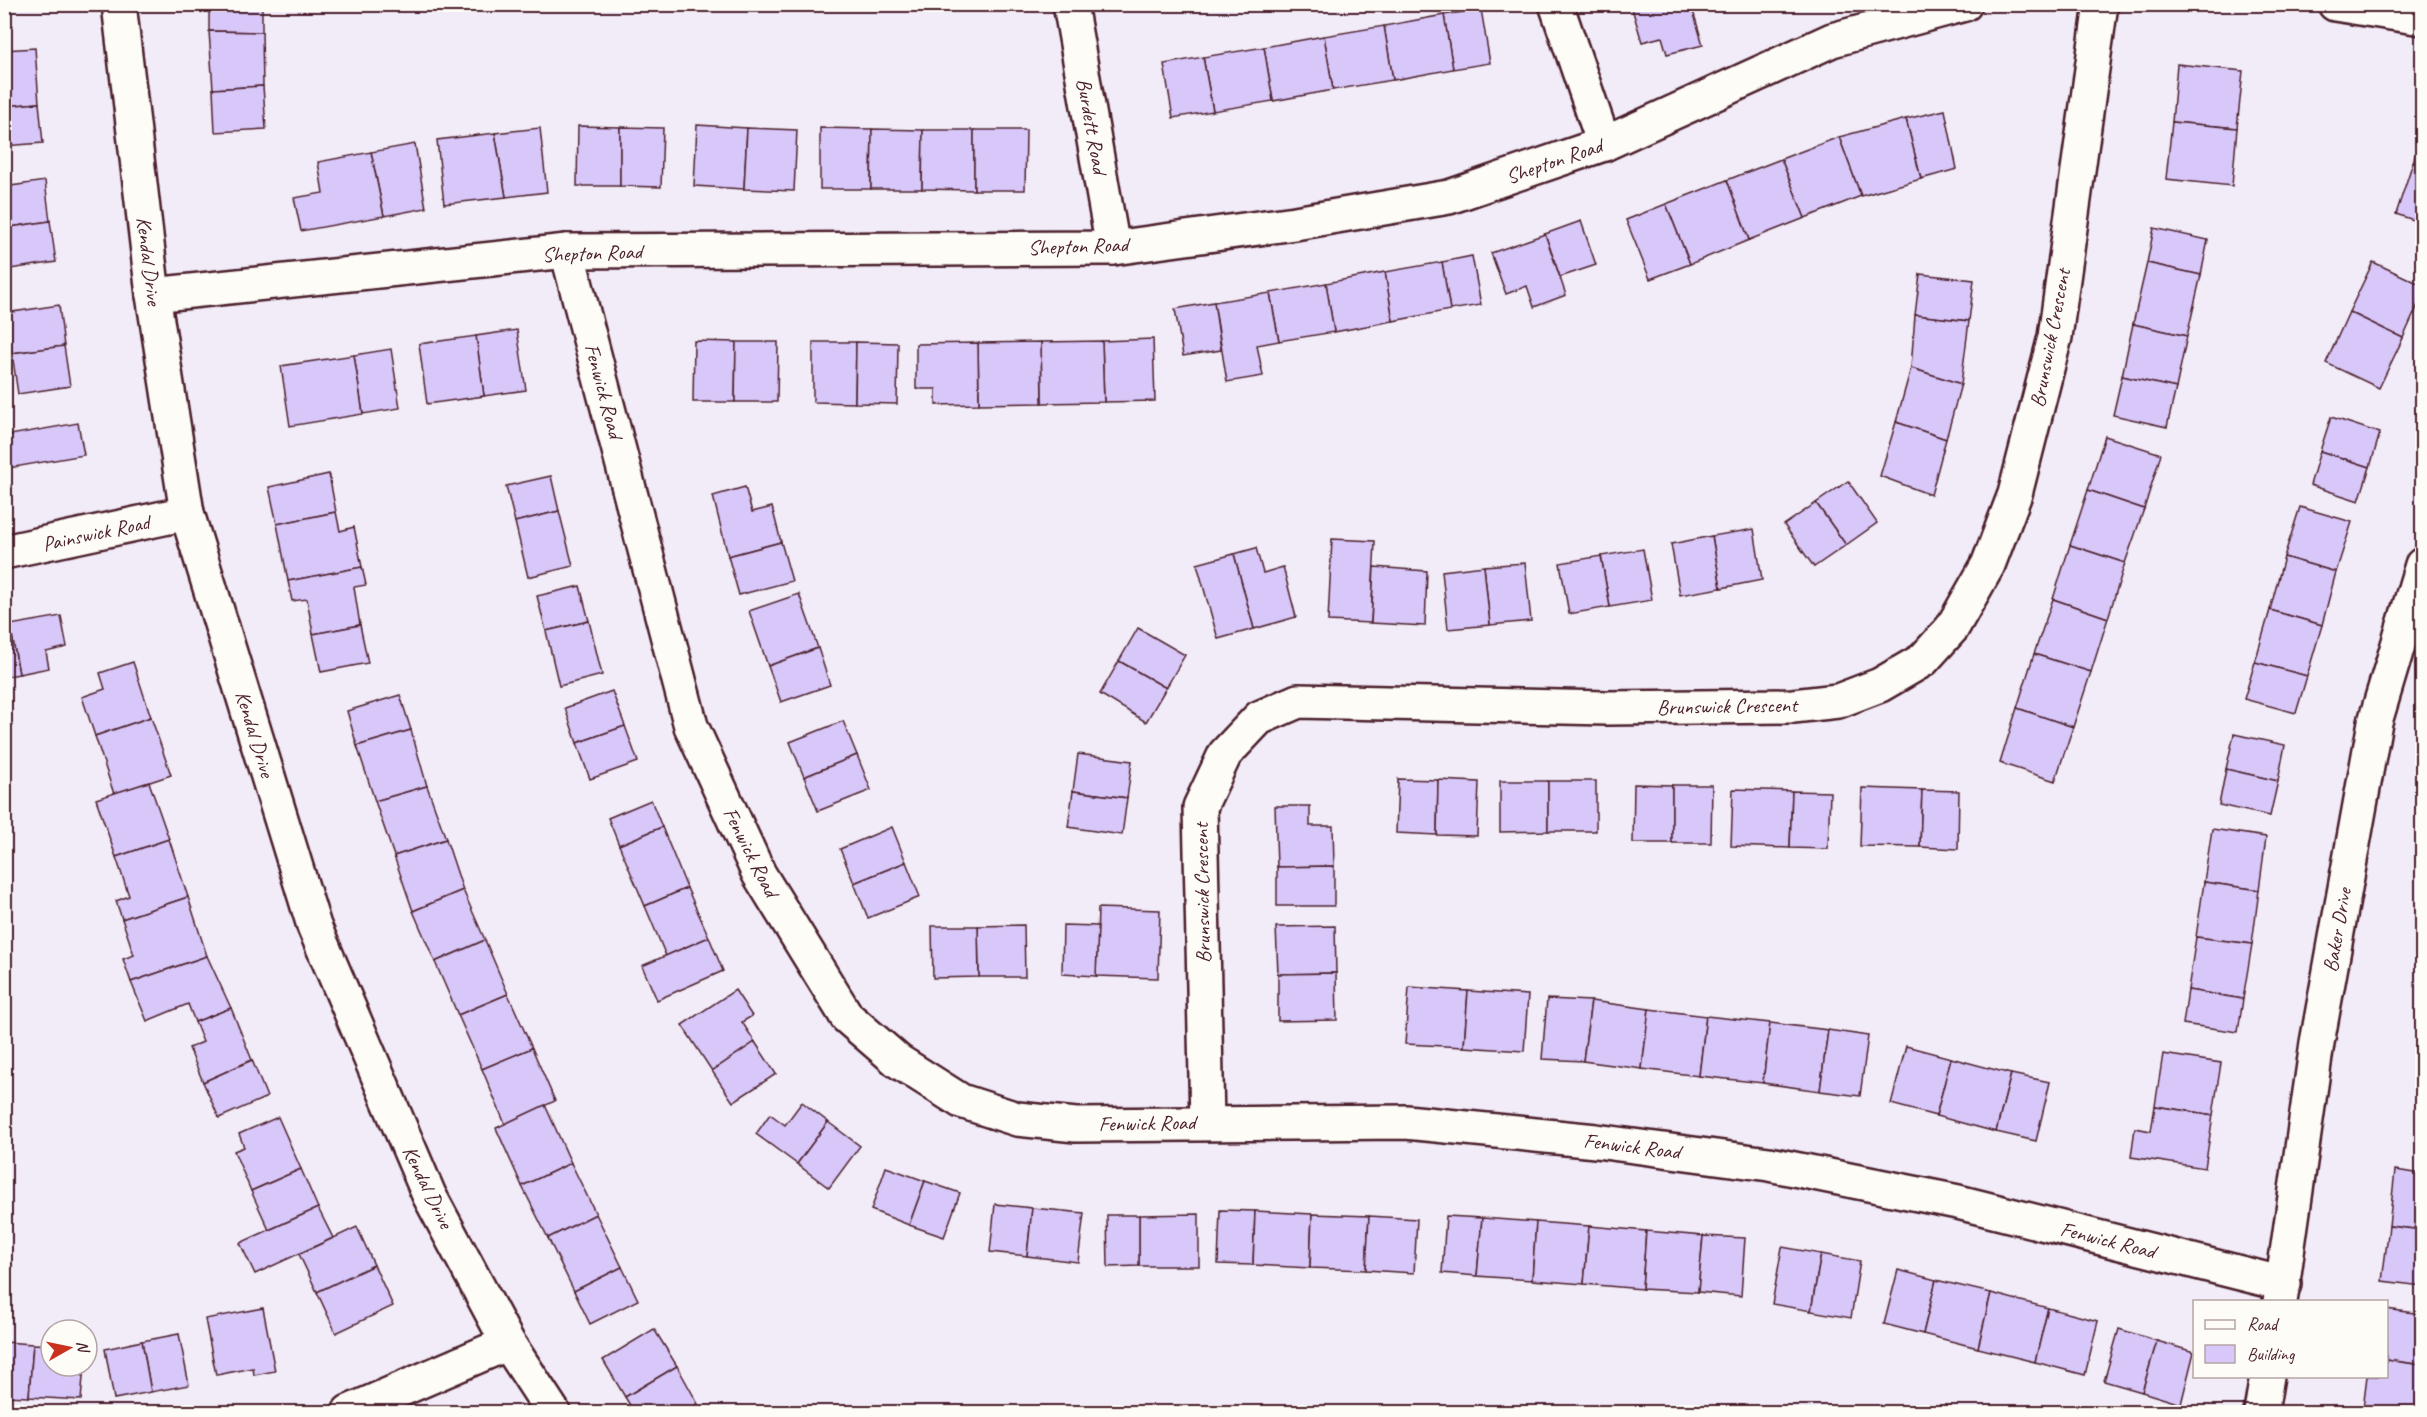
<svg xmlns="http://www.w3.org/2000/svg" width="2427" height="1417" font-family="Caveat,sans-serif">
<style>
.building{fill:#d8c7f9;stroke:#4a1f2b;stroke-width:1.5}
.lines{fill:none;stroke-linecap:round;stroke-linejoin:round}
.street-casing{stroke:#4a1f2b;stroke-width:38}
.street{stroke:#fdfcf7;stroke-width:33}
.labels{text-anchor:middle;stroke-width:4.5;stroke-linejoin:round;paint-order:stroke}
.street-label{font-size:21px;fill:#4a1f2b;stroke:#fdfcf7}
</style>
<rect width="100%" height="100%" fill="#f2ecf8"/>
<filter id="ink" filterUnits="userSpaceOnUse"><feTurbulence type="fractalNoise" baseFrequency=".0167" numOctaves="2"/><feDisplacementMap in="SourceGraphic" scale="12" xChannelSelector="R" yChannelSelector="G"/><feConvolveMatrix kernelMatrix="1 2 1 2 8 2 1 2 1" color-interpolation-filters="sRGB"/></filter>
<g filter="url(#ink)">
<!-- building -->
<g class="building">
<polygon points="209,4 262,4 262,32 209,31"/>
<polygon points="1691,4 1703,45 1667,54 1662,37 1642,42 1631,5"/>
<polygon points="1481,9 1490,63 1453,69 1444,15"/>
<polygon points="1444,15 1453,69 1393,80 1384,26"/>
<polygon points="1384,26 1393,80 1333,90 1324,36"/>
<polygon points="209,31 262,32 263,86 213,89"/>
<polygon points="1324,36 1333,90 1273,101 1264,47"/>
<polygon points="1264,47 1273,101 1213,111 1203,57"/>
<polygon points="35,48 39,103 4,106 4,50"/>
<polygon points="1203,57 1213,111 1173,118 1164,64"/>
<polygon points="2177,64 2243,71 2237,128 2172,122"/>
<polygon points="263,86 266,129 215,132 213,89"/>
<polygon points="39,103 43,143 4,146 4,106"/>
<polygon points="1945,110 1957,169 1921,179 1906,119"/>
<polygon points="1906,119 1921,179 1861,196 1839,137"/>
<polygon points="2172,122 2237,128 2232,186 2166,179"/>
<polygon points="697,125 747,128 744,189 694,186"/>
<polygon points="578,126 620,127 620,186 577,186"/>
<polygon points="620,127 663,128 661,187 620,186"/>
<polygon points="540,128 547,192 506,197 495,133"/>
<polygon points="747,128 797,130 794,191 744,189"/>
<polygon points="820,128 872,129 871,189 820,189"/>
<polygon points="872,129 923,130 922,189 871,189"/>
<polygon points="923,130 974,130 974,190 922,189"/>
<polygon points="974,130 1026,130 1025,190 974,190"/>
<polygon points="495,133 506,197 444,204 437,140"/>
<polygon points="2422,135 2422,165 2413,162"/>
<polygon points="1839,137 1861,196 1805,218 1781,159"/>
<polygon points="415,144 426,208 384,216 371,152"/>
<polygon points="371,152 384,216 301,231 294,198 323,193 318,162"/>
<polygon points="1781,159 1805,218 1749,240 1727,180"/>
<polygon points="2413,162 2422,165 2422,223 2396,214"/>
<polygon points="1727,180 1749,240 1690,264 1666,204"/>
<polygon points="45,181 50,221 4,228 4,187"/>
<polygon points="1666,204 1690,264 1650,279 1626,220"/>
<polygon points="50,221 56,262 4,270 4,228"/>
<polygon points="1581,221 1596,265 1560,277 1545,234"/>
<polygon points="2154,228 2208,240 2201,275 2147,263"/>
<polygon points="1545,234 1566,295 1534,307 1527,286 1506,294 1491,253"/>
<polygon points="1472,256 1481,305 1450,310 1442,262"/>
<polygon points="1442,262 1450,310 1393,321 1385,272"/>
<polygon points="2373,262 2422,285 2422,296 2403,338 2349,312"/>
<polygon points="2147,263 2201,275 2187,336 2133,324"/>
<polygon points="1385,272 1393,321 1334,332 1326,283"/>
<polygon points="1920,274 1974,280 1969,321 1915,315"/>
<polygon points="1326,283 1334,332 1279,341 1270,293"/>
<polygon points="1270,293 1279,341 1257,345 1263,376 1227,382 1214,302"/>
<polygon points="1214,302 1221,350 1183,356 1175,309"/>
<polygon points="59,305 64,346 12,353 6,313"/>
<polygon points="2349,312 2403,338 2379,388 2326,363"/>
<polygon points="1915,315 1969,321 1961,384 1911,368"/>
<polygon points="2133,324 2187,336 2176,388 2122,376"/>
<polygon points="517,330 526,390 484,396 476,336"/>
<polygon points="476,336 484,396 427,404 419,344"/>
<polygon points="1153,339 1155,401 1104,402 1102,341"/>
<polygon points="694,341 736,342 735,402 693,402"/>
<polygon points="1102,341 1104,402 1042,403 1041,342"/>
<polygon points="736,342 778,342 777,402 735,402"/>
<polygon points="813,342 856,342 855,403 813,402"/>
<polygon points="856,342 898,343 897,404 855,403"/>
<polygon points="1041,342 1042,403 979,404 978,343"/>
<polygon points="978,343 979,404 936,405 936,389 916,389 916,344"/>
<polygon points="64,346 70,386 18,394 12,353"/>
<polygon points="391,349 400,408 363,414 354,355"/>
<polygon points="354,355 363,414 290,426 281,366"/>
<polygon points="1911,368 1961,384 1946,439 1896,422"/>
<polygon points="2122,376 2176,388 2167,427 2113,415"/>
<polygon points="2331,417 2380,433 2370,467 2320,451"/>
<polygon points="1896,422 1946,439 1931,495 1880,476"/>
<polygon points="78,423 84,455 9,468 4,436"/>
<polygon points="2105,436 2161,454 2144,509 2088,490"/>
<polygon points="2320,451 2370,467 2359,501 2310,485"/>
<polygon points="329,474 336,512 277,524 269,487"/>
<polygon points="551,476 559,511 515,522 506,486"/>
<polygon points="1848,481 1877,523 1846,545 1816,503"/>
<polygon points="745,487 752,512 772,507 781,542 728,556 713,496"/>
<polygon points="2088,490 2144,509 2125,563 2070,545"/>
<polygon points="1816,503 1846,545 1814,567 1784,525"/>
<polygon points="2300,507 2352,522 2336,572 2284,557"/>
<polygon points="559,511 573,566 528,577 515,522"/>
<polygon points="336,512 340,531 354,527 362,567 288,581 277,524"/>
<polygon points="1754,529 1762,580 1721,588 1712,536"/>
<polygon points="1712,536 1721,588 1680,595 1671,544"/>
<polygon points="1332,539 1375,541 1371,623 1328,621"/>
<polygon points="781,542 792,581 739,595 728,556"/>
<polygon points="2070,545 2125,563 2108,618 2053,599"/>
<polygon points="1256,548 1263,573 1283,567 1296,617 1254,629 1234,554"/>
<polygon points="1643,549 1652,600 1610,607 1601,556"/>
<polygon points="1234,554 1254,629 1218,639 1197,564"/>
<polygon points="1601,556 1610,607 1569,614 1560,563"/>
<polygon points="2284,557 2336,572 2322,625 2270,610"/>
<polygon points="1525,563 1531,621 1490,625 1484,566"/>
<polygon points="1484,566 1490,625 1448,629 1442,571"/>
<polygon points="362,567 366,585 354,587 360,625 313,634 307,599 292,601 288,581"/>
<polygon points="1374,567 1427,571 1425,626 1371,623"/>
<polygon points="580,586 589,621 546,631 537,596"/>
<polygon points="799,594 818,648 768,666 749,611"/>
<polygon points="2053,599 2108,618 2091,672 2034,654"/>
<polygon points="2270,610 2322,625 2307,676 2255,662"/>
<polygon points="61,616 67,647 46,652 49,668 19,674 10,625"/>
<polygon points="589,621 602,675 559,686 546,631"/>
<polygon points="10,625 19,674 4,677 4,626"/>
<polygon points="360,625 368,663 321,672 313,634"/>
<polygon points="1138,628 1185,655 1166,688 1119,661"/>
<polygon points="818,648 830,685 781,702 768,666"/>
<polygon points="2034,654 2091,672 2073,727 2017,708"/>
<polygon points="1119,661 1166,688 1146,722 1100,694"/>
<polygon points="133,662 151,717 95,736 82,697 105,689 100,673"/>
<polygon points="2255,662 2307,676 2296,713 2244,699"/>
<polygon points="612,691 625,726 577,743 565,708"/>
<polygon points="400,695 411,730 357,746 347,711"/>
<polygon points="2017,708 2073,727 2055,781 2000,763"/>
<polygon points="151,717 171,775 114,794 95,736"/>
<polygon points="843,721 857,755 804,777 790,742"/>
<polygon points="625,726 638,762 590,779 577,743"/>
<polygon points="411,730 427,786 375,801 357,746"/>
<polygon points="2234,734 2285,745 2278,781 2226,769"/>
<polygon points="1078,754 1132,761 1127,798 1073,791"/>
<polygon points="857,755 871,790 818,811 804,777"/>
<polygon points="2226,769 2278,781 2270,816 2219,805"/>
<polygon points="1398,779 1438,780 1437,835 1396,833"/>
<polygon points="1438,780 1479,782 1477,836 1437,835"/>
<polygon points="1500,781 1548,781 1548,831 1500,832"/>
<rect x="1548" y="781" width="48" height="50"/>
<polygon points="149,782 169,839 116,857 96,799"/>
<polygon points="1634,784 1672,785 1672,843 1633,843"/>
<polygon points="1672,785 1712,785 1711,843 1672,843"/>
<polygon points="427,786 446,839 394,856 375,801"/>
<polygon points="1862,788 1922,790 1920,847 1860,846"/>
<polygon points="1733,789 1792,791 1790,848 1731,846"/>
<polygon points="1922,790 1959,791 1958,849 1920,847"/>
<polygon points="1073,791 1127,798 1122,835 1068,827"/>
<polygon points="1792,791 1830,792 1828,849 1790,848"/>
<polygon points="651,800 662,827 619,845 608,818"/>
<polygon points="1275,806 1310,806 1310,826 1333,826 1334,866 1277,867"/>
<polygon points="662,827 687,888 645,906 619,845"/>
<polygon points="892,827 906,862 854,883 840,849"/>
<polygon points="2212,829 2266,837 2259,890 2204,882"/>
<polygon points="169,839 188,897 122,919 116,901 129,896 116,857"/>
<polygon points="446,839 463,890 413,911 394,856"/>
<polygon points="906,862 920,897 868,918 854,883"/>
<polygon points="1334,866 1334,906 1277,906 1277,867"/>
<polygon points="2204,882 2259,890 2252,944 2196,937"/>
<polygon points="687,888 709,937 666,956 645,906"/>
<polygon points="463,890 485,940 435,962 413,911"/>
<polygon points="188,897 207,956 131,982 123,959 134,955 122,919"/>
<polygon points="1098,908 1160,910 1158,978 1096,976"/>
<polygon points="1024,925 1025,977 979,977 978,926"/>
<polygon points="1063,925 1098,926 1096,976 1062,974"/>
<polygon points="932,926 978,926 979,977 933,978"/>
<polygon points="1335,926 1336,973 1278,974 1276,927"/>
<polygon points="709,937 723,971 657,1000 642,966"/>
<polygon points="2196,937 2252,944 2243,999 2188,990"/>
<polygon points="485,940 508,994 458,1015 435,962"/>
<polygon points="207,956 231,1008 195,1022 188,1004 147,1021 131,982"/>
<polygon points="1336,973 1337,1020 1278,1021 1278,974"/>
<polygon points="1409,987 1468,991 1464,1047 1405,1044"/>
<polygon points="735,990 752,1016 742,1022 755,1042 712,1071 682,1025"/>
<polygon points="2188,990 2243,999 2238,1032 2183,1024"/>
<polygon points="1468,991 1528,995 1524,1051 1464,1047"/>
<polygon points="508,994 532,1048 482,1069 458,1015"/>
<polygon points="1547,999 1591,1001 1583,1061 1542,1059"/>
<polygon points="1591,1001 1649,1009 1642,1069 1583,1061"/>
<polygon points="231,1008 252,1060 203,1082 189,1048 203,1042 195,1022"/>
<polygon points="1649,1009 1706,1016 1699,1076 1642,1069"/>
<polygon points="1706,1016 1770,1023 1763,1083 1699,1076"/>
<polygon points="1770,1023 1828,1030 1820,1091 1763,1083"/>
<polygon points="1828,1030 1868,1036 1860,1096 1820,1091"/>
<polygon points="755,1042 776,1074 733,1102 712,1071"/>
<polygon points="1906,1046 1951,1058 1936,1116 1891,1104"/>
<polygon points="532,1048 555,1101 505,1124 482,1069"/>
<polygon points="2163,1054 2221,1063 2213,1115 2155,1106"/>
<polygon points="1951,1058 2011,1074 1996,1132 1936,1116"/>
<polygon points="252,1060 267,1097 219,1118 203,1082"/>
<polygon points="2011,1074 2050,1082 2036,1141 1996,1132"/>
<polygon points="802,1102 828,1122 797,1164 756,1134 770,1114 785,1125"/>
<polygon points="545,1105 571,1163 522,1186 496,1128"/>
<polygon points="2155,1106 2213,1115 2205,1168 2131,1157 2135,1128 2151,1131"/>
<polygon points="2422,1107 2422,1150 2417,1149"/>
<polygon points="278,1117 301,1169 251,1191 234,1151 244,1147 239,1134"/>
<polygon points="828,1122 860,1146 829,1188 797,1164"/>
<polygon points="571,1163 596,1214 548,1238 522,1186"/>
<polygon points="886,1167 925,1181 909,1225 871,1210"/>
<polygon points="301,1169 318,1208 269,1230 251,1191"/>
<polygon points="2395,1170 2422,1174 2422,1230 2389,1226"/>
<polygon points="925,1181 960,1193 944,1237 909,1225"/>
<polygon points="995,1204 1032,1208 1027,1256 990,1252"/>
<polygon points="318,1208 333,1238 255,1274 240,1243"/>
<polygon points="1032,1208 1084,1213 1078,1262 1027,1256"/>
<polygon points="1220,1210 1255,1211 1253,1265 1218,1264"/>
<polygon points="1255,1211 1312,1214 1310,1268 1253,1265"/>
<polygon points="596,1214 622,1267 574,1291 548,1238"/>
<polygon points="1199,1214 1199,1266 1139,1266 1139,1215"/>
<polygon points="1312,1214 1369,1216 1366,1270 1310,1268"/>
<polygon points="1107,1215 1139,1215 1139,1266 1108,1267"/>
<polygon points="1369,1216 1417,1219 1414,1273 1366,1270"/>
<polygon points="1446,1216 1482,1218 1477,1276 1442,1273"/>
<polygon points="1482,1218 1536,1222 1532,1280 1477,1276"/>
<polygon points="1536,1222 1589,1226 1584,1284 1532,1280"/>
<polygon points="1589,1226 1646,1231 1642,1289 1584,1284"/>
<polygon points="2389,1226 2422,1230 2422,1286 2382,1281"/>
<polygon points="357,1227 374,1265 317,1292 299,1254"/>
<polygon points="1646,1231 1703,1236 1698,1292 1642,1289"/>
<polygon points="1703,1236 1745,1238 1741,1296 1698,1292"/>
<polygon points="1782,1247 1821,1254 1811,1311 1772,1304"/>
<polygon points="1821,1254 1860,1261 1851,1318 1811,1311"/>
<polygon points="374,1265 393,1306 336,1333 317,1292"/>
<polygon points="622,1267 638,1300 590,1324 574,1291"/>
<polygon points="1898,1270 1936,1280 1923,1334 1884,1324"/>
<polygon points="1936,1280 1991,1293 1978,1348 1923,1334"/>
<polygon points="1991,1293 2048,1308 2035,1362 1978,1348"/>
<polygon points="263,1308 275,1371 254,1375 253,1368 216,1375 205,1319"/>
<polygon points="2048,1308 2098,1321 2085,1375 2035,1362"/>
<polygon points="2386,1309 2422,1314 2422,1365 2386,1360"/>
<polygon points="654,1329 677,1366 625,1397 603,1360"/>
<polygon points="2119,1329 2157,1341 2142,1392 2104,1381"/>
<polygon points="179,1334 189,1385 151,1392 142,1341"/>
<polygon points="142,1341 151,1392 114,1399 105,1349"/>
<polygon points="2157,1341 2194,1352 2181,1404 2142,1392"/>
<polygon points="4,1342 33,1344 29,1397 4,1396"/>
<polygon points="33,1344 51,1345 51,1366 84,1366 81,1400 29,1397"/>
<polygon points="2386,1360 2422,1365 2416,1412 2363,1408 2367,1376 2386,1376"/>
<polygon points="677,1366 698,1404 684,1412 634,1412 625,1397"/>
</g>
<g class="lines">
<!-- street casing -->
<g class="street-casing">
<g id="street">
<polyline points="119,4 153,295 187,513 314,926 429,1195 508,1343 553,1412"/>
<polyline points="1070,4 1113,248"/>
<polyline points="1556,4 1604,144"/>
<polyline points="2335,4 2422,18"/>
<polyline points="567,251 691,726 759,874 847,1017 898,1061 961,1101 1017,1119 1076,1125 1406,1122 1596,1141 1769,1164 1958,1202 2284,1284"/>
<polyline points="153,295 567,251 1113,248 1295,223 1449,197 1604,144 1832,40 1965,4"/>
<polyline points="4,552 187,513"/>
<polyline points="1207,1122 1200,807 1225,754 1259,718 1298,701 1607,708 1793,706 1838,701 1880,685 1923,660 1952,628 1988,565 2015,494 2055,337 2101,4"/>
<polyline points="2280,1302 2317,1043 2375,722 2422,565"/>
<polyline points="349,1412 508,1343"/>
<polyline points="2261,1412 2267,1376"/>
</g>
</g>
<!-- street -->
<use href="#street" class="street"/>
</g>
</g>
<g class="labels">
<!-- street labels -->
<g class="street-label">
<text transform="translate(1092 126) rotate(80)" y="7">Burdett Road</text>
<text transform="translate(1554 161) rotate(-19)" y="7">Shepton Road</text>
<text transform="translate(1078 246) rotate(-2)" y="7">Shepton Road</text>
<text transform="translate(592 253) rotate(-2)" y="7">Shepton Road</text>
<text transform="translate(149 261) rotate(83)" y="7">Kendal Drive</text>
<text transform="translate(2050 338) rotate(-79)" y="7">Brunswick Crescent</text>
<text transform="translate(604 391) rotate(75)" y="7">Fenwick Road</text>
<text transform="translate(96 533) rotate(-12)" y="7">Painswick Road</text>
<text transform="translate(1727 706) rotate(-1)" y="7">Brunswick Crescent</text>
<text transform="translate(255 734) rotate(73)" y="7">Kendal Drive</text>
<text transform="translate(751 852) rotate(63)" y="7">Fenwick Road</text>
<text transform="translate(1202 893) rotate(-91)" y="7">Brunswick Crescent</text>
<text transform="translate(2337 930) rotate(-80)" y="7">Baker Drive</text>
<text transform="translate(1147 1123) rotate(-1)" y="7">Fenwick Road</text>
<text transform="translate(1632 1146) rotate(7)" y="7">Fenwick Road</text>
<text transform="translate(428 1187) rotate(64)" y="7">Kendal Drive</text>
<text transform="translate(2108 1240) rotate(14)" y="7">Fenwick Road</text>
</g>
</g>
<!-- margin -->
<rect width="2427" height="1417" fill="none" stroke="#fdfcf7" stroke-width="24"/>
<rect x="12" y="12" width="2403" height="1393" fill="none" stroke="#4a1f2b" stroke-width="2" filter="url(#ink)"/>
<!-- legend -->
<rect x="2193" y="1300" width="195" height="78" fill="#fdfcf7" stroke="#b5a4a5" stroke-width="1.5"/>
<rect x="2205" y="1320" width="30" height="9" fill="#fdfcf7" stroke="#b5a4a5" stroke-width="1.5"/>
<text x="2247" y="1330" font-size="18" fill="#4a1f2b">Road</text>
<rect x="2205" y="1345" width="30" height="18" fill="#d8c7f9" stroke="#b5a4a5" stroke-width="1.5"/>
<text x="2247" y="1360" font-size="18" fill="#4a1f2b">Building</text>
<!-- north arrow -->
<g transform="translate(69 1348) rotate(81)"><circle r="28" fill="#fdfcf7" stroke="#b5a4a5" stroke-width="1.5"/>
<path d="M0-4.5L10 22L0 15L-10 22Z" fill="#c8321e"/>
<text y="-9" font-size="16" font-weight="bold" text-anchor="middle" fill="#4a1f2b">N</text>
</g>
</svg>
